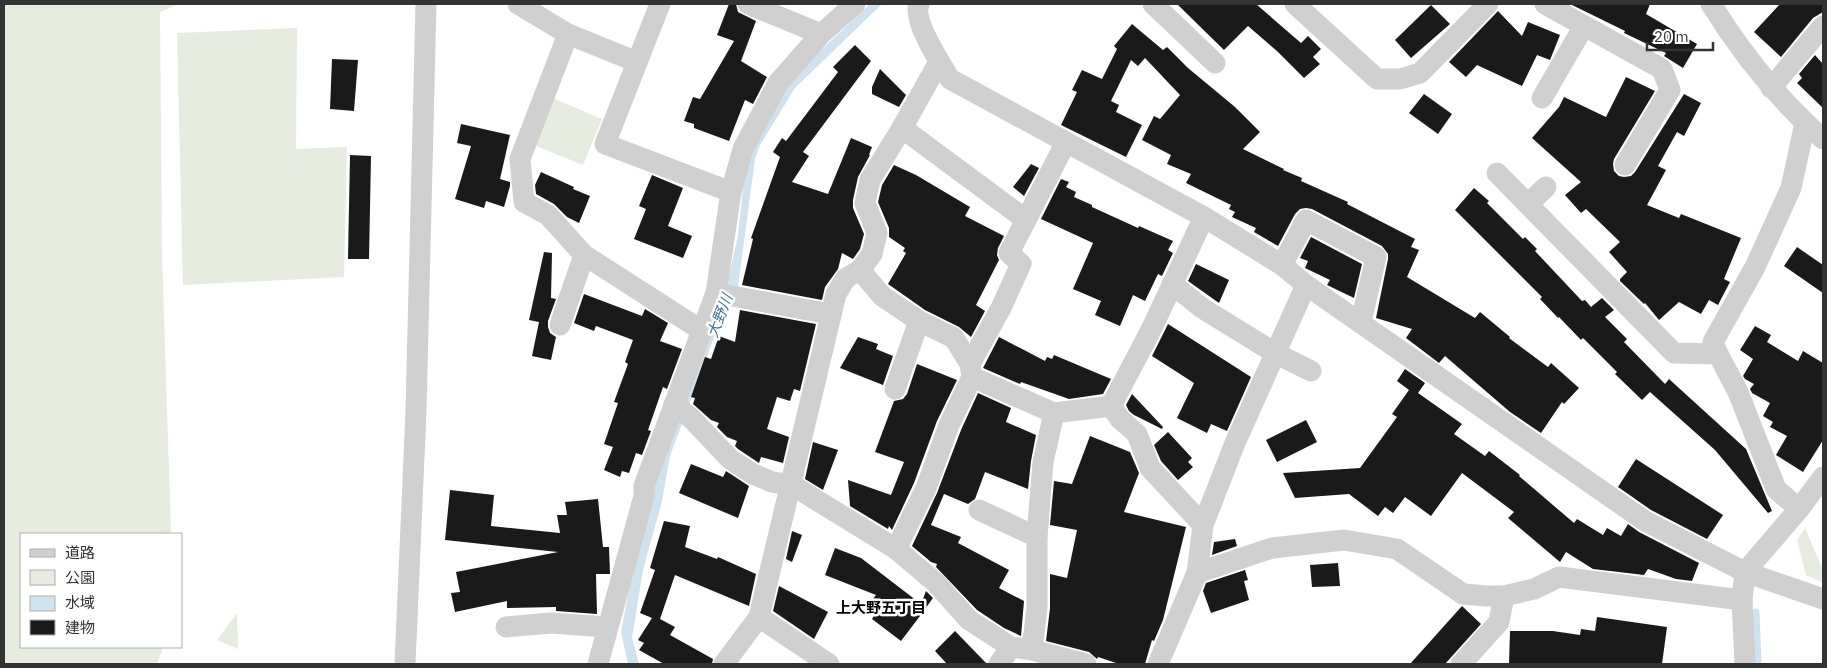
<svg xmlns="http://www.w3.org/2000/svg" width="1827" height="668" font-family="'IBM Plex Sans','Noto Sans JP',sans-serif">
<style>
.green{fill:#e6ecdf}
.water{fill:#cfe2ee}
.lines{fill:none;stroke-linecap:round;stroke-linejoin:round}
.stream{stroke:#cfe2ee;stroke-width:7}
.building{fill:#1a1a1a}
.minor{stroke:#d0d0d0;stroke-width:21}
.labels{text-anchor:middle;stroke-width:5;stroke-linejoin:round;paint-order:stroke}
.water-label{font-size:15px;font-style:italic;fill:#3f7597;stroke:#fff}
.neighbourhood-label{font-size:15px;font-weight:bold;fill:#000;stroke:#fff}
</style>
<rect width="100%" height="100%" fill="#fff"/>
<!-- green -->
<g class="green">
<polygon points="4,4 179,4 160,12 162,253 171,534 21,534 21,647 163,647 157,664 4,664"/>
<polygon points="297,28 296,149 347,147 344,277 183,285 177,33"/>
<polygon points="550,97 602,119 583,165 531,144"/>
<polygon points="1805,528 1823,570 1823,583 1806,575 1797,540"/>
<polygon points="237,613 238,649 217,640"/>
</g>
<!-- water -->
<polygon class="water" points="870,4 882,4 795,88 760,145 755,159 737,294 715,335 670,456 662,501 643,570 632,638 639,664 628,664 621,632 631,579 664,449 726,289 738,235 744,178 752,141 789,80"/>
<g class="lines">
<!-- stream -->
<polyline class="stream" points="1756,612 1758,664"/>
</g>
<!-- building -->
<g class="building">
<polygon points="729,4 736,4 738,12 756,21 741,61 767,77 753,104 745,100 729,141 694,128 694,124 684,121 693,97 700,99 734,41 717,35"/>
<polygon points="1177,4 1256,4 1301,43 1308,36 1321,49 1313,57 1320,64 1304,78 1278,52 1248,26 1224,50"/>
<polygon points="1570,4 1650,4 1646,14 1697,44 1683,68 1664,56 1666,53 1624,33 1625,31"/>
<polygon points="1780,4 1823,4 1823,12 1813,18 1781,57 1754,32"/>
<polygon points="1431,5 1450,24 1411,58 1395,40"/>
<polygon points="1498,11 1522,36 1528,22 1560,35 1550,60 1537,55 1522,86 1477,65 1466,77 1449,62"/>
<polygon points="1132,24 1163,50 1167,47 1188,68 1235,107 1260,132 1243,149 1284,169 1283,170 1302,178 1301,181 1348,202 1347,204 1415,239 1411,247 1419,250 1407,277 1475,318 1480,312 1510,337 1509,338 1548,367 1551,363 1579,388 1564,404 1562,402 1541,433 1510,412 1445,356 1439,363 1406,338 1412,329 1376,318 1388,259 1388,254 1382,246 1312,209 1306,208 1300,209 1295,214 1278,246 1254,232 1256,228 1232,217 1235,212 1229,209 1231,205 1186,183 1191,174 1167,164 1171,155 1142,140 1154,116 1160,119 1180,95 1145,58 1138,66 1131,60 1111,101 1119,105 1116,112 1142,125 1126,157 1061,125 1077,92 1072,90 1082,70 1102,79 1117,49 1114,46"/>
<polygon points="855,45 871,61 803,152 809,156 792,182 828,194 851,138 872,147 869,155 870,155 858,177 853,200 853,208 864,234 860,249 853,259 842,253 838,269 825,287 822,300 742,285 753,239 751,238 780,157 773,152 782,138 786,141 838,72 833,67"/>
<polygon points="1815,55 1823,64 1823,108 1797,83 1802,78 1799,74"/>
<polygon points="332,59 358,60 354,111 330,109"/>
<polygon points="880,69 906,95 899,107 872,94 872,87"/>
<polygon points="1626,77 1655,91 1614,159 1613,164 1614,171 1619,176 1624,177 1631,176 1635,172 1684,94 1701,103 1684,136 1677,132 1658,166 1666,170 1647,205 1679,218 1681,214 1741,238 1724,279 1730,282 1718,305 1709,300 1701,314 1679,302 1659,320 1645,303 1644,304 1620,281 1620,279 1627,272 1609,252 1620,242 1586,209 1581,213 1565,195 1581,182 1532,138 1559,107 1564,97 1606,117"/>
<polygon points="1424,94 1452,114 1438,134 1409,113"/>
<polygon points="461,124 510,135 500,179 510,182 510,186 504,207 486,201 484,208 455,199 471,146 457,143"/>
<polygon points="350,155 371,156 369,259 348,259"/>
<polygon points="1031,164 1039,168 1024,196 1013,187"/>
<polygon points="894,165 916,175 970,207 965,216 1004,236 998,248 997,255 999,260 976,305 985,311 971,337 959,327 925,310 888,284 906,253 903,251 905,248 889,237 889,228 878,202 882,185"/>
<polygon points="541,172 574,187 573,189 590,196 579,223 567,217 554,204 536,194 535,185"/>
<polygon points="652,175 683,188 668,226 692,236 683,258 634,239 646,209 639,206"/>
<polygon points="1061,179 1069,182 1066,187 1076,192 1074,197 1092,205 1092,207 1138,228 1139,226 1173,241 1168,250 1173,253 1162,276 1158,274 1145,301 1133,295 1120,326 1095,315 1101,301 1073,289 1093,243 1041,219"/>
<polygon points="1474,188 1489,201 1487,203 1523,239 1525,237 1537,249 1535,251 1582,301 1585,300 1591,307 1602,298 1614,310 1605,317 1627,339 1624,342 1665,384 1669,379 1746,449 1772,511 1768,513 1715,450 1650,392 1642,400 1615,374 1617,372 1583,338 1581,340 1559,317 1558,318 1540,299 1542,297 1455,210"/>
<polygon points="1311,237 1362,264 1354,298 1327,285 1330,280 1305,268 1308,261 1300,258"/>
<polygon points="1797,247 1823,265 1823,293 1784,266"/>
<polygon points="544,252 552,253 551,298 556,299 548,321 548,327 550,333 556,337 551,360 532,356 539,322 529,320"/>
<polygon points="1196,264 1229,280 1219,303 1188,281"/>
<polygon points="584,294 642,316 645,309 668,323 660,341 682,349 667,389 663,387 648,430 651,431 642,455 636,453 629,473 622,471 620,477 604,470 613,447 604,444 618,403 614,402 628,364 625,362 633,340 596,326 594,331 574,323"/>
<polygon points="740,310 816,324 800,391 794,389 790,401 777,397 767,429 789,437 783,463 761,457 759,463 738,449 735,446 737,441 727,437 717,427 719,423 711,420 693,404 695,398 691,397 705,357 711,359 719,336 735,342"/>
<polygon points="1168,324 1251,377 1227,431 1211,424 1207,433 1177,418 1194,383 1152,356"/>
<polygon points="1755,326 1771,335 1767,342 1798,361 1803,351 1823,363 1823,440 1803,472 1776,455 1787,436 1770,427 1773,422 1763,416 1770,403 1752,393 1750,389 1754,384 1745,379 1743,376 1753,359 1740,350"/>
<polygon points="858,337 878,344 876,349 893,356 883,385 840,368"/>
<polygon points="999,337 1045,361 1047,357 1052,359 1054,355 1111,379 1103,394 1069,399 1021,382 1020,384 983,368"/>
<polygon points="917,364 957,380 937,421 914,483 892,530 889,526 888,529 850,506 848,480 891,495 904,462 875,452 894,401 903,399 907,394"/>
<polygon points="1405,369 1425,383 1418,393 1462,424 1454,434 1485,456 1489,451 1520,475 1519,476 1574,523 1577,519 1603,535 1607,528 1621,536 1628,524 1639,532 1699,563 1692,581 1676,579 1648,569 1644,575 1593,569 1566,552 1560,562 1508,518 1514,512 1462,473 1431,516 1405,497 1393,513 1385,507 1378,516 1349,494 1295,498 1283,473 1360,468 1397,417 1392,414 1409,390 1397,381"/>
<polygon points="978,393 1011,408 1006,422 1036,435 1031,461 1028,489 985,472 975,499 968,504 944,494 931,525 961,537 958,543 1009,570 999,588 1024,601 1021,636 1004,628 977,610 936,567 937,564 931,562 912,546 937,493 961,430"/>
<polygon points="1132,394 1163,427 1162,429 1134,415 1129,411 1126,405"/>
<polygon points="1306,420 1317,442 1277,462 1266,440"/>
<polygon points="1168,432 1192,458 1188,462 1193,467 1178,480 1161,461 1154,445"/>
<polygon points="1090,436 1130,452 1139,473 1124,512 1186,527 1163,620 1154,641 1152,640 1145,664 1119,664 1098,657 1097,659 1089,652 1046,641 1050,608 1050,574 1067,578 1077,530 1050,525 1054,481 1072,484"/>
<polygon points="813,442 838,450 823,490 805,479"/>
<polygon points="1636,459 1723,515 1707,539 1651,510 1618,487"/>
<polygon points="691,464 723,477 726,471 749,486 738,518 679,493"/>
<polygon points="450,490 494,495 491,526 560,533 557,515 567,515 565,502 598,499 603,547 609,547 610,574 596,574 597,614 556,611 556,607 507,608 507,601 455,612 451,593 460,592 456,572 558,552 445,540"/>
<polygon points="664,521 690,526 685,547 717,559 718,557 756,574 749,606 675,575 660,619 675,627 670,635 713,659 712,664 664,664 639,650 644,643 638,640 652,618 640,613 655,570 650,568"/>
<polygon points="792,531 802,535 792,562 786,559"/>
<polygon points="1235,539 1237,546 1212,555 1214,542"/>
<polygon points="835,548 861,558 921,604 926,591 933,598 925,609 923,607 923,612 901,641 872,619 878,610 870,603 876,595 825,575"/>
<polygon points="1338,563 1340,586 1312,587 1310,565"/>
<polygon points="1245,570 1248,580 1244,581 1249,600 1211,613 1203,591 1206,583"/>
<polygon points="779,586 828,612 814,639 773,611"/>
<polygon points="1462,606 1481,624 1445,664 1410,664"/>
<polygon points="1597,617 1667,627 1662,664 1509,664 1510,631 1553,631 1580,635 1581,629 1595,631"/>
<polygon points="955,631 987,664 947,664 935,651"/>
</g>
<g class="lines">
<!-- minor -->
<g class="minor">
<polyline points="518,4 568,34 637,62"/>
<polyline points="660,4 605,144 731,192"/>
<polyline points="748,4 821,34"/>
<path d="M919,4C912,20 941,64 950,79L1204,217L1282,265L1306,285L1645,521L1745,572L1823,599"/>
<polyline points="1153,4 1215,63"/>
<polyline points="1295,4 1377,79 1400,79 1420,73 1488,4"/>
<polyline points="1545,4 1662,69 1670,90 1625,165"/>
<path d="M1711,4C1742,54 1778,99 1823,139"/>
<polyline points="568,34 520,159 524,202 548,215 584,255 701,330"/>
<polyline points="1771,88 1823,26"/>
<polyline points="1542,98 1584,26"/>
<polyline points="902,128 1025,219"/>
<polyline points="1497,173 1674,353 1718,354 1738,392 1776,489 1799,509"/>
<polyline points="1528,204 1546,187"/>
<polyline points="1282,265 1306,220 1376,257 1361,322"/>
<polyline points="860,270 882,296 919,321 954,338 970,364 972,377 1054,413 1111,406 1120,419 1137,434 1150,468 1203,525"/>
<polyline points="1172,284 1202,308 1275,353 1311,371"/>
<polyline points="716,293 830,314"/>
<polyline points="560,325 584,255"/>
<polyline points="1718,354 1713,342 1755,267 1791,188 1805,123"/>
<polyline points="970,364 1001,308 1021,264 1009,253 1066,142"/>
<polyline points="895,389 919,321"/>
<polyline points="674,404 692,419 730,459 751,473 772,482 792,485 896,549 936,583 969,620 1011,647 1032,650 1086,664"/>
<polyline points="1111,406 1150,332 1204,217"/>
<polyline points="979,510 1037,537"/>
<polyline points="896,549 926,488 949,425 972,377"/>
<polyline points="1197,573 1272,548 1344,540 1397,549 1463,594 1486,596 1504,596 1534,589 1559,577 1742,600"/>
<polyline points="759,617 829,664"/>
<polyline points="506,627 551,623 607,627"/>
<polyline points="1032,650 1037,608 1037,537 1043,462 1054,413"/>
<polyline points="405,664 416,411 426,4"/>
<polyline points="598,664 644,496 644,486 716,293 731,192 743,149 778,83 821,34 855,4"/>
<polyline points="724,664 759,617 836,294 846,278 860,270 872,254 877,233 865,203 870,180 902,128 939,62"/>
<polyline points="999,664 1011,647"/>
<polyline points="1158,664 1197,573 1203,525 1235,443 1306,285"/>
<polyline points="1461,664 1499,622 1504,596"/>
<polyline points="1745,664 1742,600 1745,572 1799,509 1823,477"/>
</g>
</g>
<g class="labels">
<!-- water labels -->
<g class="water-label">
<text transform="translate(720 316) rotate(-69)" y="5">大野川</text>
</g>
<!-- neighbourhood labels -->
<g class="neighbourhood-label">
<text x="881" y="613">上大野五丁目</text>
</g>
</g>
<!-- border -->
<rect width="1827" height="668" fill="none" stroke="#333333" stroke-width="10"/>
<!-- legend -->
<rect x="20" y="533" width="162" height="115" fill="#ffffff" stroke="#adadad"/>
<rect x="30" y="549" width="25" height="8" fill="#d0d0d0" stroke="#adadad"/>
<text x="65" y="558" font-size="15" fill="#333333">道路</text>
<rect x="30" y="570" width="25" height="15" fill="#e6ecdf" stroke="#adadad"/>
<text x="65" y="583" font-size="15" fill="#333333">公園</text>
<rect x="30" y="596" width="25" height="15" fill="#cfe2ee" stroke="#adadad"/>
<text x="65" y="608" font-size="15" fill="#333333">水域</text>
<rect x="30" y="620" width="25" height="15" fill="#1a1a1a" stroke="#adadad"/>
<text x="65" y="633" font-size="15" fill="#333333">建物</text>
<!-- scale -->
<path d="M1647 42v8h66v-8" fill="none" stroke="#333333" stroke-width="2.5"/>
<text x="1654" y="42" font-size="15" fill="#333333" stroke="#ffffff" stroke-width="4" paint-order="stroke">20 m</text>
</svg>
